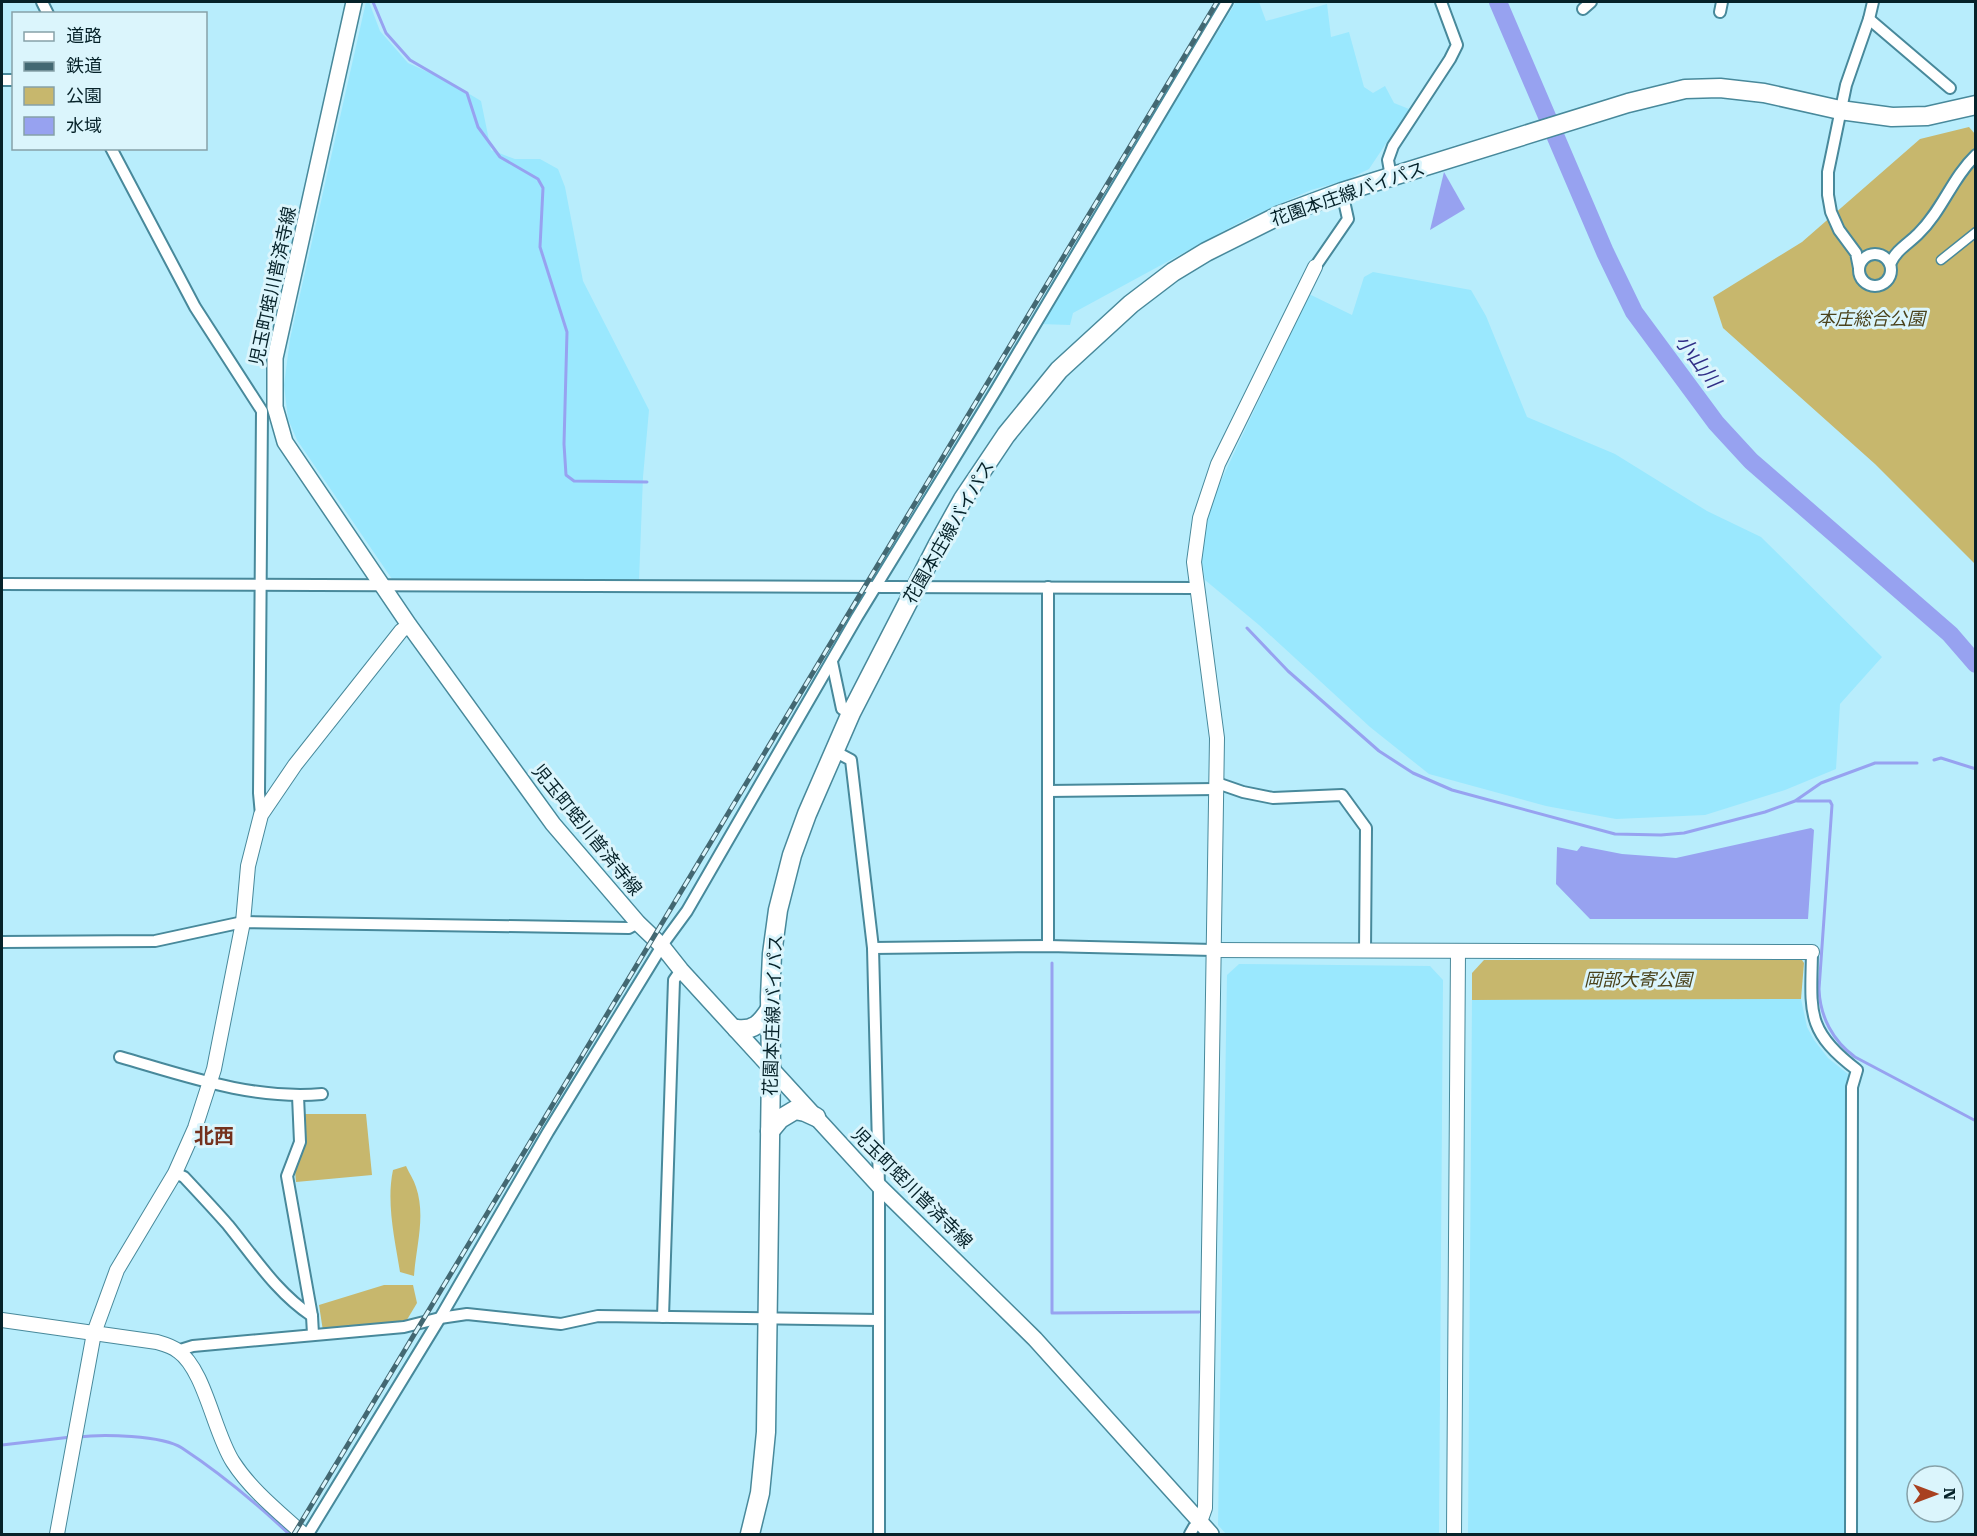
<svg xmlns="http://www.w3.org/2000/svg" width="1977" height="1536" font-family="'Roboto Serif','Noto Sans JP',serif">
<style>
.built{fill:#9ae8fe}
.green{fill:#c7b76d}
.water{fill:#97a2f0}
.lines{fill:none;stroke-linecap:round;stroke-linejoin:round}
.stream{stroke:#97a2f0;stroke-width:3}
.river{stroke:#97a2f0;stroke-width:18}
.pedestrian-casing{stroke:#48899b;stroke-width:11}
.minor-casing{stroke:#48899b;stroke-width:14}
.tertiary-casing{stroke:#48899b;stroke-width:16}
.secondary-casing{stroke:#48899b;stroke-width:18}
.primary-casing{stroke:#48899b;stroke-width:21}
.pedestrian{stroke:#fff;stroke-width:8}
.minor{stroke:#fff;stroke-width:10}
.tertiary{stroke:#fff;stroke-width:14}
.secondary{stroke:#fff;stroke-width:15}
.primary{stroke:#fff;stroke-width:18}
.rail-casing{stroke:#436872;stroke-width:5}
.rail{stroke:#dbf5fc;stroke-width:3;stroke-dasharray:9;stroke-linecap:butt}
.labels{text-anchor:middle;stroke-width:6;stroke-linejoin:round;paint-order:stroke}
.street-label{font-size:18px;fill:#062229;stroke:#dbf5fc}
.park-label{font-size:18px;font-style:italic;fill:#4a421b;stroke:#dbf5fc}
.water-label{font-size:20px;font-style:italic;fill:#302e87;stroke:#dbf5fc}
.neighbourhood-label{font-size:20px;font-weight:bold;fill:#74311d;stroke:#dbf5fc}
</style>
<rect width="100%" height="100%" fill="#b8edfc"/>
<!-- built -->
<g class="built">
<polygon points="366,2 369,2 380,31 408,63 448,81 481,101 491,150 515,159 540,159 558,169 565,187 583,281 649,410 643,477 639,580 392,579 297,440 288,419 284,385 290,339"/>
<polygon points="1236,2 1259,2 1266,21 1327,4 1331,37 1349,32 1364,87 1373,93 1385,86 1394,103 1409,109 1369,169 1347,180 1311,190 1244,220 1073,313 1070,325 1040,324"/>
<polygon points="1373,272 1471,290 1486,316 1527,417 1615,454 1707,511 1761,537 1882,657 1840,704 1836,769 1785,790 1705,815 1616,819 1546,806 1429,774 1370,727 1259,625 1205,580 1201,557 1211,502 1309,294 1352,315 1364,277"/>
<polygon points="1239,964 1430,966 1443,980 1439,1534 1226,1534 1218,1525 1227,975"/>
<polygon points="1801,999 1807,1027 1814,1040 1828,1058 1848,1074 1846,1534 1468,1534 1472,1000"/>
</g>
<!-- green -->
<g class="green">
<polygon points="1969,127 1975,134 1975,564 1875,464 1723,328 1713,297 1802,242 1920,139"/>
<polygon points="1484,960 1802,960 1804,963 1801,999 1472,1000 1472,973"/>
<polygon points="303,1114 366,1114 372,1175 296,1182 295,1171 304,1145"/>
<path d="M406,1166C409,1173 414,1180 416,1187C426,1216 416,1247 414,1276L400,1272C395,1240 386,1203 393,1170Z"/>
<polygon points="384,1285 413,1285 417,1303 405,1323 323,1331 319,1305"/>
</g>
<!-- water -->
<g class="water">
<polygon points="1444,172 1465,209 1430,230"/>
<polygon points="1811,828 1814,830 1808,919 1590,919 1556,884 1557,847 1577,851 1581,846 1622,854 1676,858"/>
</g>
<g class="lines">
<!-- stream -->
<g class="stream">
<polyline points="373,2 386,33 410,60 467,93 478,127 500,157 538,179 543,188 540,247 567,332 564,444 566,475 574,481 647,482"/>
<polyline points="1247,628 1288,671 1379,751 1413,773 1452,790 1615,834 1661,835 1684,833 1765,812 1795,801 1821,783 1875,763 1917,763"/>
<polyline points="1934,760 1941,758 1976,769"/>
<path d="M1797,801H1830L1832,805L1819,989C1820,1017 1833,1041 1855,1057L1976,1121"/>
<polyline points="1052,963 1052,1313 1199,1312"/>
<path d="M78,1437C102,1434 162,1435 182,1448C220,1473 256,1503 289,1534"/>
<polyline points="2,1445 71,1437"/>
</g>
<!-- river -->
<polyline class="river" points="1498,2 1605,252 1634,312 1716,423 1751,461 1950,634 1976,664"/>
<!-- pedestrian casing -->
<g class="pedestrian-casing">
<polyline id="pedestrian" points="1941,260 1976,232"/>
</g>
<!-- minor casing -->
<g class="minor-casing">
<g id="minor">
<polyline points="42,2 48,14"/>
<polyline points="1583,9 1591,2"/>
<polyline points="1720,12 1722,2"/>
<polyline points="1869,19 1950,88"/>
<polyline points="2,80 14,80"/>
<polyline points="111,148 195,307 262,411 259,793 261,815"/>
<polyline points="1391,177 1388,160 1393,146 1450,59 1457,45 1441,2"/>
<circle cx="1875" cy="270" r="16"/>
<path d="M1890,264C1896,250 1908,244 1918,234C1942,211 1952,178 1976,155"/>
<polyline points="1315,267 1348,219 1342,192"/>
<polyline points="1859,268 1856,253 1839,230 1831,212 1828,195 1828,172 1846,85 1869,19 1873,2"/>
<polyline points="2,584 1196,588"/>
<polyline points="1048,587 1048,946"/>
<polyline points="832,662 842,709 851,713"/>
<polyline points="834,751 851,760 873,948 879,1186 879,1534"/>
<polyline points="1217,783 1243,792 1273,798 1342,795 1366,828 1365,951"/>
<polyline points="1048,791 1216,789"/>
<polyline points="2,942 155,941 243,922 629,928 638,923"/>
<polyline points="873,948 1048,946 1213,950"/>
<path d="M1812,952C1811,1011 1805,1031 1857,1070L1852,1087L1851,1534"/>
<path d="M120,1057C186,1076 252,1100 322,1094"/>
<polyline points="298,1096 300,1142 287,1176 312,1316 313,1334"/>
<path d="M175,1173L184,1177C199,1193 214,1209 228,1225C254,1257 277,1293 312,1316"/>
<polyline points="663,1317 674,980 681,970"/>
<polyline points="177,1351 193,1346 404,1327 440,1318 467,1314 561,1324 598,1316 879,1320"/>
<polyline points="308,1534 440,1318 548,1132 665,941 687,911 857,617 996,390 1227,2"/>
<polyline points="1190,1534 1194,1527 1200,1522"/>
</g>
</g>
<!-- tertiary casing -->
<g class="tertiary-casing">
<g id="tertiary">
<polyline points="1213,950 1812,952"/>
<path d="M2,1320L157,1342C164,1344 172,1346 178,1351C205,1370 214,1433 233,1462C251,1490 279,1512 303,1534"/>
<polyline points="1200,1522 1205,1508 1217,738 1194,562 1200,518 1218,464 1315,267"/>
<polyline points="57,1534 94,1333 117,1270 175,1173 195,1128 214,1069 243,922 248,866 261,815 295,765 401,631 409,625"/>
<polyline points="1454,1534 1458,951"/>
</g>
</g>
<!-- secondary casing -->
<g class="secondary-casing">
<polyline id="secondary" points="354,2 275,358 275,407 285,442 409,625 553,824 638,923 662,946 681,970 879,1186 1035,1339 1211,1534"/>
</g>
<!-- primary casing -->
<g class="primary-casing">
<g id="primary">
<path d="M737,1029C754,1031 761,1023 770,1009"/>
<polyline points="770,1131 780,1119 795,1110 805,1112 816,1117"/>
<polyline points="750,1534 760,1493 766,1432 771,1068 770,997 772,954 778,910 792,855 807,814 851,713 938,544 963,499 1006,435 1059,370 1131,304 1173,272 1206,252 1280,215 1342,192 1628,103 1685,89 1720,88 1764,93 1840,110 1892,117 1927,116 1976,105"/>
</g>
</g>
<!-- pedestrian -->
<use href="#pedestrian" class="pedestrian"/>
<!-- minor -->
<use href="#minor" class="minor"/>
<!-- tertiary -->
<use href="#tertiary" class="tertiary"/>
<!-- secondary -->
<use href="#secondary" class="secondary"/>
<!-- primary -->
<use href="#primary" class="primary"/>
<!-- rail casing -->
<g class="rail-casing">
<polyline id="rail" points="294,1534 1217,2"/>
</g>
<!-- rail -->
<use href="#rail" class="rail"/>
</g>
<g class="labels">
<!-- street labels -->
<g class="street-label">
<text transform="translate(1348 194) rotate(-19)" y="6">花園本庄線バイパス</text>
<text transform="translate(273 286) rotate(-78)" y="6">児玉町蛭川普済寺線</text>
<text transform="translate(949 532) rotate(-60)" y="6">花園本庄線バイパス</text>
<text transform="translate(587 830) rotate(51)" y="6">児玉町蛭川普済寺線</text>
<text transform="translate(773 1015) rotate(-88)" y="6">花園本庄線バイパス</text>
<text transform="translate(912 1188) rotate(45)" y="6">児玉町蛭川普済寺線</text>
</g>
<!-- park labels -->
<g class="park-label">
<text x="1871" y="325">本庄総合公園</text>
<text x="1638" y="986">岡部大寄公園</text>
</g>
<!-- water labels -->
<g class="water-label">
<text transform="translate(1698 361) rotate(53)" y="7">小山川</text>
</g>
<!-- neighbourhood labels -->
<g class="neighbourhood-label">
<text x="214" y="1143">北西</text>
</g>
</g>
<!-- border -->
<rect width="1977" height="1536" fill="none" stroke="#062229" stroke-width="6"/>
<!-- legend -->
<rect x="12" y="12" width="195" height="138" fill="#dbf5fc" stroke="#86a1a8" stroke-width="1.5"/>
<rect x="24" y="32" width="30" height="9" fill="#ffffff" stroke="#86a1a8" stroke-width="1.5"/>
<text x="66" y="42" font-size="18" fill="#062229">道路</text>
<rect x="24" y="62" width="30" height="9" fill="#436872" stroke="#86a1a8" stroke-width="1.5"/>
<text x="66" y="72" font-size="18" fill="#062229">鉄道</text>
<rect x="24" y="87" width="30" height="18" fill="#c7b76d" stroke="#86a1a8" stroke-width="1.5"/>
<text x="66" y="102" font-size="18" fill="#062229">公園</text>
<rect x="24" y="117" width="30" height="18" fill="#97a2f0" stroke="#86a1a8" stroke-width="1.5"/>
<text x="66" y="132" font-size="18" fill="#062229">水域</text>
<!-- north arrow -->
<g transform="translate(1935 1494) rotate(90)"><circle r="28" fill="#dbf5fc" stroke="#86a1a8" stroke-width="1.5"/>
<path d="M0-4.5L10 22L0 15L-10 22Z" fill="#a84120"/>
<text y="-9" font-size="16" font-weight="bold" text-anchor="middle" fill="#062229">N</text>
</g>
</svg>
